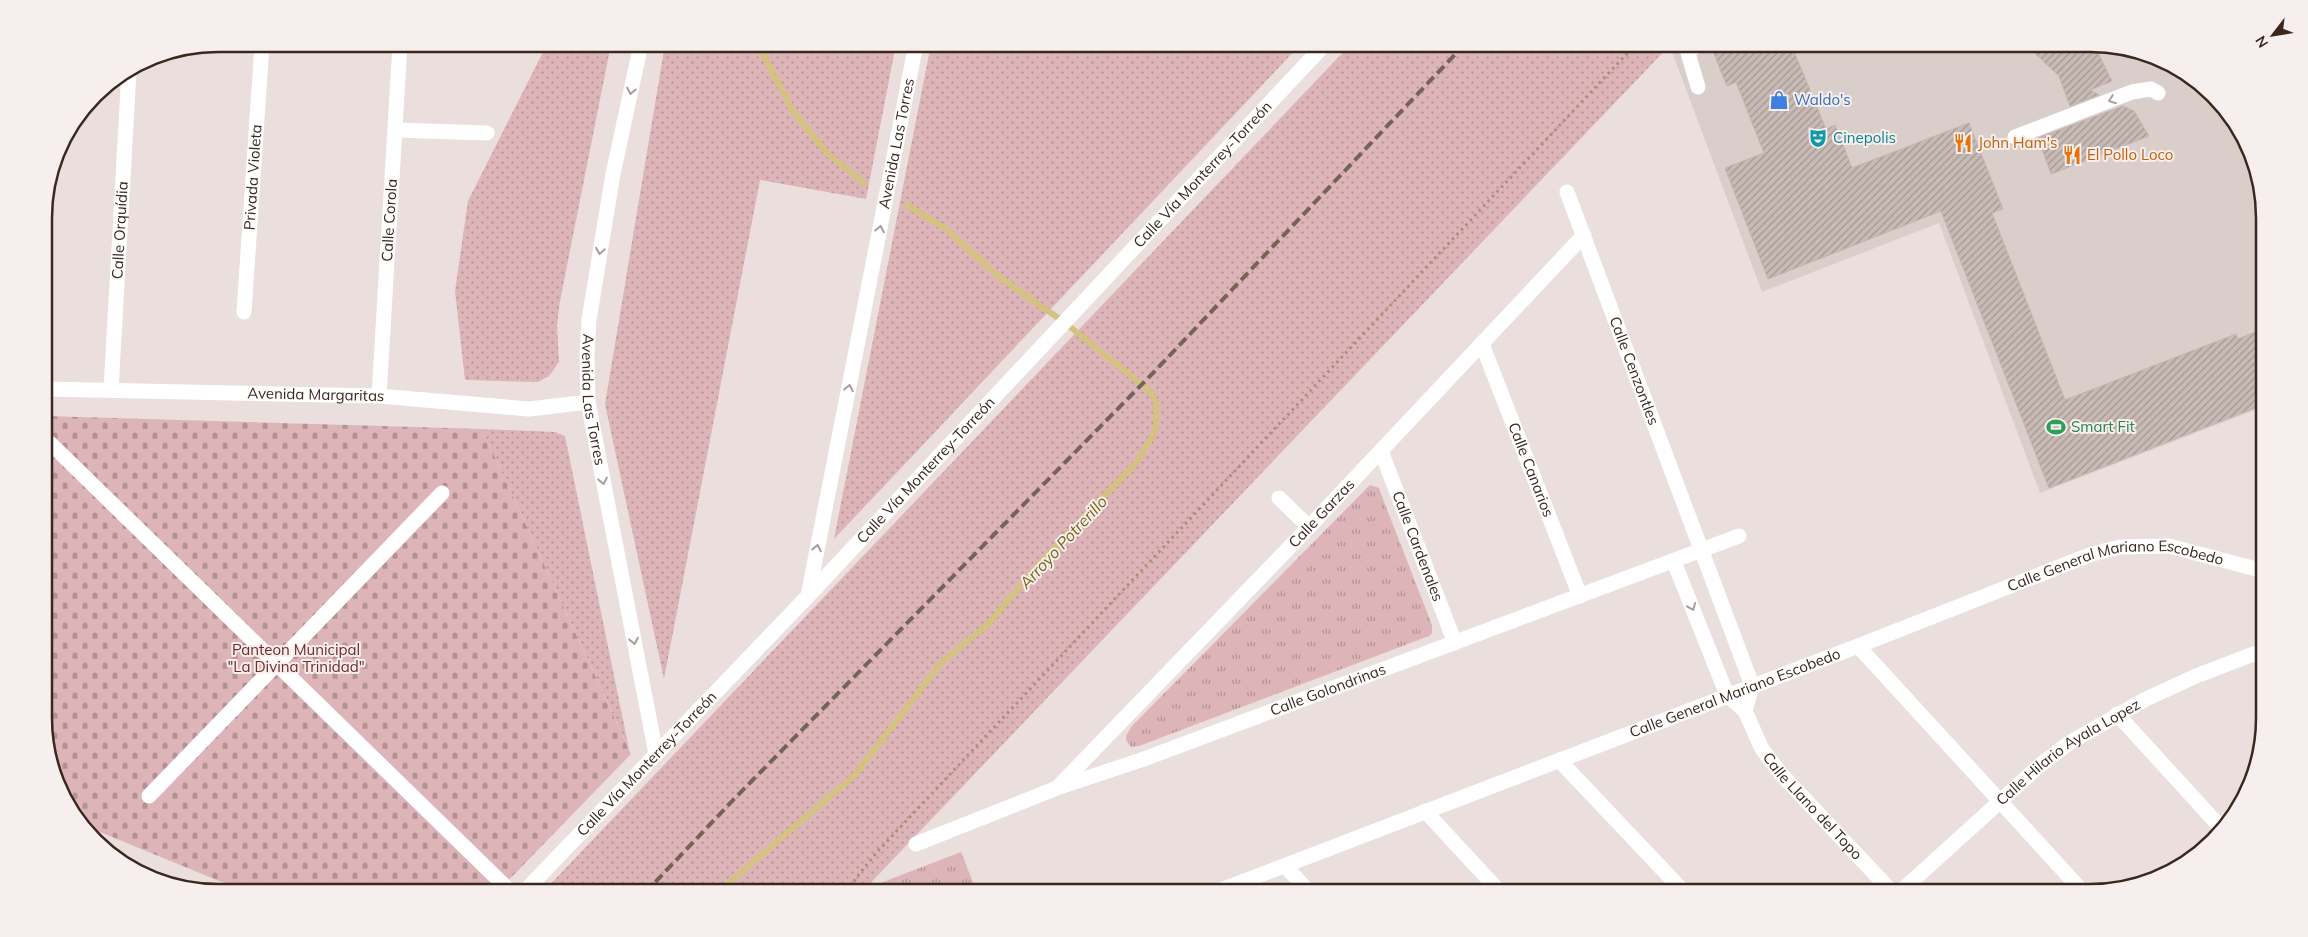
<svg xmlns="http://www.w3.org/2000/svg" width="2308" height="937" font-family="Mulish,sans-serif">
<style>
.built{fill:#dacecb}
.grass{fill:url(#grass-dots)}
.cemetery{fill:url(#cemetery-stones)}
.park{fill:url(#park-tufts)}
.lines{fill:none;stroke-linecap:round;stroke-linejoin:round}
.stream{stroke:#d4c380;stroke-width:6}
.building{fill:url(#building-hatch);stroke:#c4b4af}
.path{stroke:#b08d7b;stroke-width:3;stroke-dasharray:2.5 4;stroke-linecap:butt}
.minor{stroke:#fff;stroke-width:15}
.rail{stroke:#766357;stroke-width:4;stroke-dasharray:10 5;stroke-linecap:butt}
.oneway{stroke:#a69e9a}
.labels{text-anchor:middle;stroke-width:4;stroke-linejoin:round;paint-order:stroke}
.shop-label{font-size:15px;fill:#366cbe;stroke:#f7efed;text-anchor:start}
.culture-label{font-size:15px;fill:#0d838f;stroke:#f7efed;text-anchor:start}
.street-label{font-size:15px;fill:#3a281e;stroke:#f7efed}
.food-label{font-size:15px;fill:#c56008;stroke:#f7efed;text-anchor:start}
.leisure-label{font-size:15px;fill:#27864d;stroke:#f7efed;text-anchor:start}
.park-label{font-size:15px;fill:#732826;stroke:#f7efed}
.water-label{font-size:16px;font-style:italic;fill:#796715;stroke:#f7efed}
.rim{fill:none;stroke:#3a281e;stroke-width:2.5}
</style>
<defs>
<pattern id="grass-dots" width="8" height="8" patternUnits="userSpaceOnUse" patternTransform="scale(1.25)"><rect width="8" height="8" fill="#ddb4b7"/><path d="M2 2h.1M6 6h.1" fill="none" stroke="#b49294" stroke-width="1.8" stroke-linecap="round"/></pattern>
<pattern id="cemetery-stones" width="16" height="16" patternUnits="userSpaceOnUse" patternTransform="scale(1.25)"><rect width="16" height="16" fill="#ddb4b7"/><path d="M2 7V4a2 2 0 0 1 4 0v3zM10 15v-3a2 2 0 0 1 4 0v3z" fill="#b49294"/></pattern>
<pattern id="park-tufts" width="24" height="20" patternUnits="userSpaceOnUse" patternTransform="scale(1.25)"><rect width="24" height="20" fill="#ddb4b7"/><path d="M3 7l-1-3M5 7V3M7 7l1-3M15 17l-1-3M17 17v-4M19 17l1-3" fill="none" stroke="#b49294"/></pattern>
<pattern id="building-hatch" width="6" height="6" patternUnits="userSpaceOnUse" patternTransform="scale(1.25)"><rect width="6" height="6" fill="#c8bab5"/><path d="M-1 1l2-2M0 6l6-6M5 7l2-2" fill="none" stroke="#a39793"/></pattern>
</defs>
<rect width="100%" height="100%" fill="#eadfdd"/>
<!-- built -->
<polygon class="built" points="1675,44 2089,44 2146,53 2221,104 2251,152 2263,196 2263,407 2040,493 1939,223 1762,292 1672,52"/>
<!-- grass -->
<g class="grass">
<polygon points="547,44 611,44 560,301 557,325 559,362 549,376 538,382 465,380 455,291 468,201"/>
<polygon points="665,44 896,44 866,199 760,180 664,679 605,404"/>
<polygon points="931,44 1301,44 834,539"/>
<polygon points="1351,44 1671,44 861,893 849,893 842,888 837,893 542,893"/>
<polygon points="482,429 555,432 565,436 629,749"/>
</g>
<!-- cemetery -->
<polygon class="cemetery" points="45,416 482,429 631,754 496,893 240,893 229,885 83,825 47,752"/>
<!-- park -->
<g class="park">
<polygon points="1370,485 1379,488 1381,494 1432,625 1432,633 1429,636 1139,746 1131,747 1126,740 1126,736 1132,726"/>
<polygon points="961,852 976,890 969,893 861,893 865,889"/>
</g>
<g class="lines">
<!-- stream -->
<g class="stream">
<polyline points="758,44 793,111 827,153 864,183"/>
<polyline points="723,893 725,886 855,775 940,664 987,625 1041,562 1136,463 1153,435 1156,424 1156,403 1150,391 1064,322 999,277 946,229 907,205"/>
</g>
</g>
<!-- building -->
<g class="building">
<polygon points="1710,44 1791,44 1826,129 1835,125 1852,168 1969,123 2003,209 1992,213 2065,400 2236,334 2238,339 2263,329 2263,405 2049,488 1941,211 1768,279 1725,168 1764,153 1736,82 1727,86"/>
<polygon points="2025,44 2094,45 2112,81 2090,90 2099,95 2070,106 2059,76"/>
<polygon points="2123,106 2134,111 2149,136 2051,174 2038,138"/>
</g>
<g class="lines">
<!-- path -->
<polyline class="path" points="848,893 856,878 877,852 1636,44"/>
<!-- minor -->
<g class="minor">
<path id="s1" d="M641,44L613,174L589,320L587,353L588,402L656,754"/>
<polyline points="1697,44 1688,53 1698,87"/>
<polyline points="395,130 487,133"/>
<polyline points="2015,137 2132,92 2151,89 2158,93"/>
<path id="s2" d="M1567,192L1752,685L1745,711"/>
<path id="s3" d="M244,312L262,44"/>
<path id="s4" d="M1482,344L1580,596"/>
<path id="s5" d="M45,389L379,396L529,409L588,402"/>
<path id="s6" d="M111,390L129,71"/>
<path id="s7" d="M379,396L400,44"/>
<polyline points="50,443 512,893"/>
<path id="s8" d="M1381,451L1455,643"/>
<polyline points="1279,498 1309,527"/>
<path id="s9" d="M1674,562L1727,695L1745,711L1762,749L1781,774L1893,893"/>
<path id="s10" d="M808,596L916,44"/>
<polyline points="1858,646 2084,893"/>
<polyline points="2117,714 2223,830"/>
<polyline points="1559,760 1685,893"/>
<path id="s11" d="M1058,787L1309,527L1584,235"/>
<polyline points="149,796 442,493"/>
<polyline points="1425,811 1501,893"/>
<path id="s12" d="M916,844L1057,788L1141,760L1739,536"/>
<polyline points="1285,866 1310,893"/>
<path id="s13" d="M523,893L808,596L1325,44"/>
<path id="s14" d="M1213,893L1858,646L2092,554L2120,547L2169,546L2264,571"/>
<path id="s15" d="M1899,893L2039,766L2069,743L2146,699L2196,676L2264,650"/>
</g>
<!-- rail -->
<polyline class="rail" points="645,893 735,798 1153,373 1465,44"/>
</g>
<!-- one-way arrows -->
<defs><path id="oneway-chevron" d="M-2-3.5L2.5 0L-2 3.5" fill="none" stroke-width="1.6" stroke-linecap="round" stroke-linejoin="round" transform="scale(1.25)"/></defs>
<g class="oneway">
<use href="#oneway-chevron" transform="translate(631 91) rotate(102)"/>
<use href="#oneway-chevron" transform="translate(2112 100) rotate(159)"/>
<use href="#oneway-chevron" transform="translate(880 229) rotate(-79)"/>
<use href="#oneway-chevron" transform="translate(600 251) rotate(99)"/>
<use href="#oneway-chevron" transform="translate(849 388) rotate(-79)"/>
<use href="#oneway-chevron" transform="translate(603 481) rotate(79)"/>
<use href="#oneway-chevron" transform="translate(817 548) rotate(-79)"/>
<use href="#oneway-chevron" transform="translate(1692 607) rotate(68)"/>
<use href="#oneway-chevron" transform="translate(634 641) rotate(79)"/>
</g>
<!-- icons -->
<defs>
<g id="shop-bare" transform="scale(1.5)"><path d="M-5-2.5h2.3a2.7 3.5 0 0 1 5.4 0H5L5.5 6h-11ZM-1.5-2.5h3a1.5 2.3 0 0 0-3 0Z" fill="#3f7fe0" stroke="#f7efed" stroke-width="2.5" paint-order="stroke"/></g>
<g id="theatre-bare" transform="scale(1.5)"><path d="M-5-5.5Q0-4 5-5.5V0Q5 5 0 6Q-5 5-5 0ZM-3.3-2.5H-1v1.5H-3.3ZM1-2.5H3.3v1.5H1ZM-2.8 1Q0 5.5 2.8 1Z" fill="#0f9aa8" stroke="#f7efed" stroke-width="2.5" paint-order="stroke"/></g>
<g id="restaurant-bare" transform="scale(1.5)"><path d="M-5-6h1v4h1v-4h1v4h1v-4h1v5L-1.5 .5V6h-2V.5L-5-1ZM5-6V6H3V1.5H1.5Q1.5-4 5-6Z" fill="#e8710a" stroke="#f7efed" stroke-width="2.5" paint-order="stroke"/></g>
<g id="stadium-bare" transform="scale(1.5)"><path d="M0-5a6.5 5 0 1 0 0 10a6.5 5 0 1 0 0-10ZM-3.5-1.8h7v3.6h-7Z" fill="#2e9e5b" stroke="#f7efed" stroke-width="2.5" paint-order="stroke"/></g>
</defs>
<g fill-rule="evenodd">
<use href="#shop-bare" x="1779" y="100"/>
<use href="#theatre-bare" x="1818" y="138"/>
<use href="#restaurant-bare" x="1963" y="143"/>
<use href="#restaurant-bare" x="2072" y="155"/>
<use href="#stadium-bare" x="2056" y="427"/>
</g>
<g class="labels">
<!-- shop labels -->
<g class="shop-label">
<text x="1794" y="105">Waldo's</text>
</g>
<!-- culture labels -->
<g class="culture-label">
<text x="1833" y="143">Cinepolis</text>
</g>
<!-- street labels -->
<g class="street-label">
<text dy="5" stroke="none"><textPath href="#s10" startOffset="461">Avenida Las Torres</textPath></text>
<text dy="5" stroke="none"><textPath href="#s13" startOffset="989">Calle Vía Monterrey-Torreón</textPath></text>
<text dy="5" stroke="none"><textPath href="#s3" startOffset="135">Privada Violeta</textPath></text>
<text dy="5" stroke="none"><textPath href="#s7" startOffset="176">Calle Corola</textPath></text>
<text dy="5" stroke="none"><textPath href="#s6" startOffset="160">Calle Orquídia</textPath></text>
<text dy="5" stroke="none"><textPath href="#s2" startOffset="191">Calle Cenzontles</textPath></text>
<text dy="5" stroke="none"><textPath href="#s5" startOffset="271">Avenida Margaritas</textPath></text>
<text dy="5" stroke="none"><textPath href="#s1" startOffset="361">Avenida Las Torres</textPath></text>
<text dy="5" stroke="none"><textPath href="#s13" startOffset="584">Calle Vía Monterrey-Torreón</textPath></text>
<text dy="5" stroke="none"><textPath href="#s4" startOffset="135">Calle Canarios</textPath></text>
<text dy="5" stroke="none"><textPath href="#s11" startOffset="380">Calle Garzas</textPath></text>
<text dy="5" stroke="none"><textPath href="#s8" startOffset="102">Calle Cardenales</textPath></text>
<text dy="5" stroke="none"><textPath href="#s14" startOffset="964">Calle General Mariano Escobedo</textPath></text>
<text dy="5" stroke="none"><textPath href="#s12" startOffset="440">Calle Golondrinas</textPath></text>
<text dy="5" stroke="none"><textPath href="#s14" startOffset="559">Calle General Mariano Escobedo</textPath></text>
<text dy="5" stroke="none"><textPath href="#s15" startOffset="221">Calle Hilario Ayala Lopez</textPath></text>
<text dy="5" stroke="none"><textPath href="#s13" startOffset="179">Calle Vía Monterrey-Torreón</textPath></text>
<text dy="5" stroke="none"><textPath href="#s9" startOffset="285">Calle Llano del Topo</textPath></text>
</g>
<!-- food labels -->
<g class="food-label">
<text x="1978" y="148">John Ham's</text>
<text x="2087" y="160">El Pollo Loco</text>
</g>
<!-- leisure labels -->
<g class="leisure-label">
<text x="2071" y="432">Smart Fit</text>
</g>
<!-- park labels -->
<g class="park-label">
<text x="296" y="655">Panteon Municipal<tspan x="296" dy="17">"La Divina Trinidad"</tspan></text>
</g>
<!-- water labels -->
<g class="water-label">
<text transform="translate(1063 542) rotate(-47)" y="6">Arroyo Potrerillo</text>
</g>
</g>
<!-- crop -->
<path d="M0 0H2308V937H0ZM218 52H2090A166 166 0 0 1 2256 218V718A166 166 0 0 1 2090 884H218A166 166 0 0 1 52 718V218A166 166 0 0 1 218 52Z" fill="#f7efed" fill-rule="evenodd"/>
<path class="rim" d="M218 52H2090A166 166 0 0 1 2256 218V718A166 166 0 0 1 2090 884H218A166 166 0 0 1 52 718V218A166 166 0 0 1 218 52Z"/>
<!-- north arrow -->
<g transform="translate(2273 35) rotate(239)" stroke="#f7efed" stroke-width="4" paint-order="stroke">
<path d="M0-4L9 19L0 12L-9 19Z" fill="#3a281e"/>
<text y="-8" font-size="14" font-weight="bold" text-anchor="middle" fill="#3a281e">N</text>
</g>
</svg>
